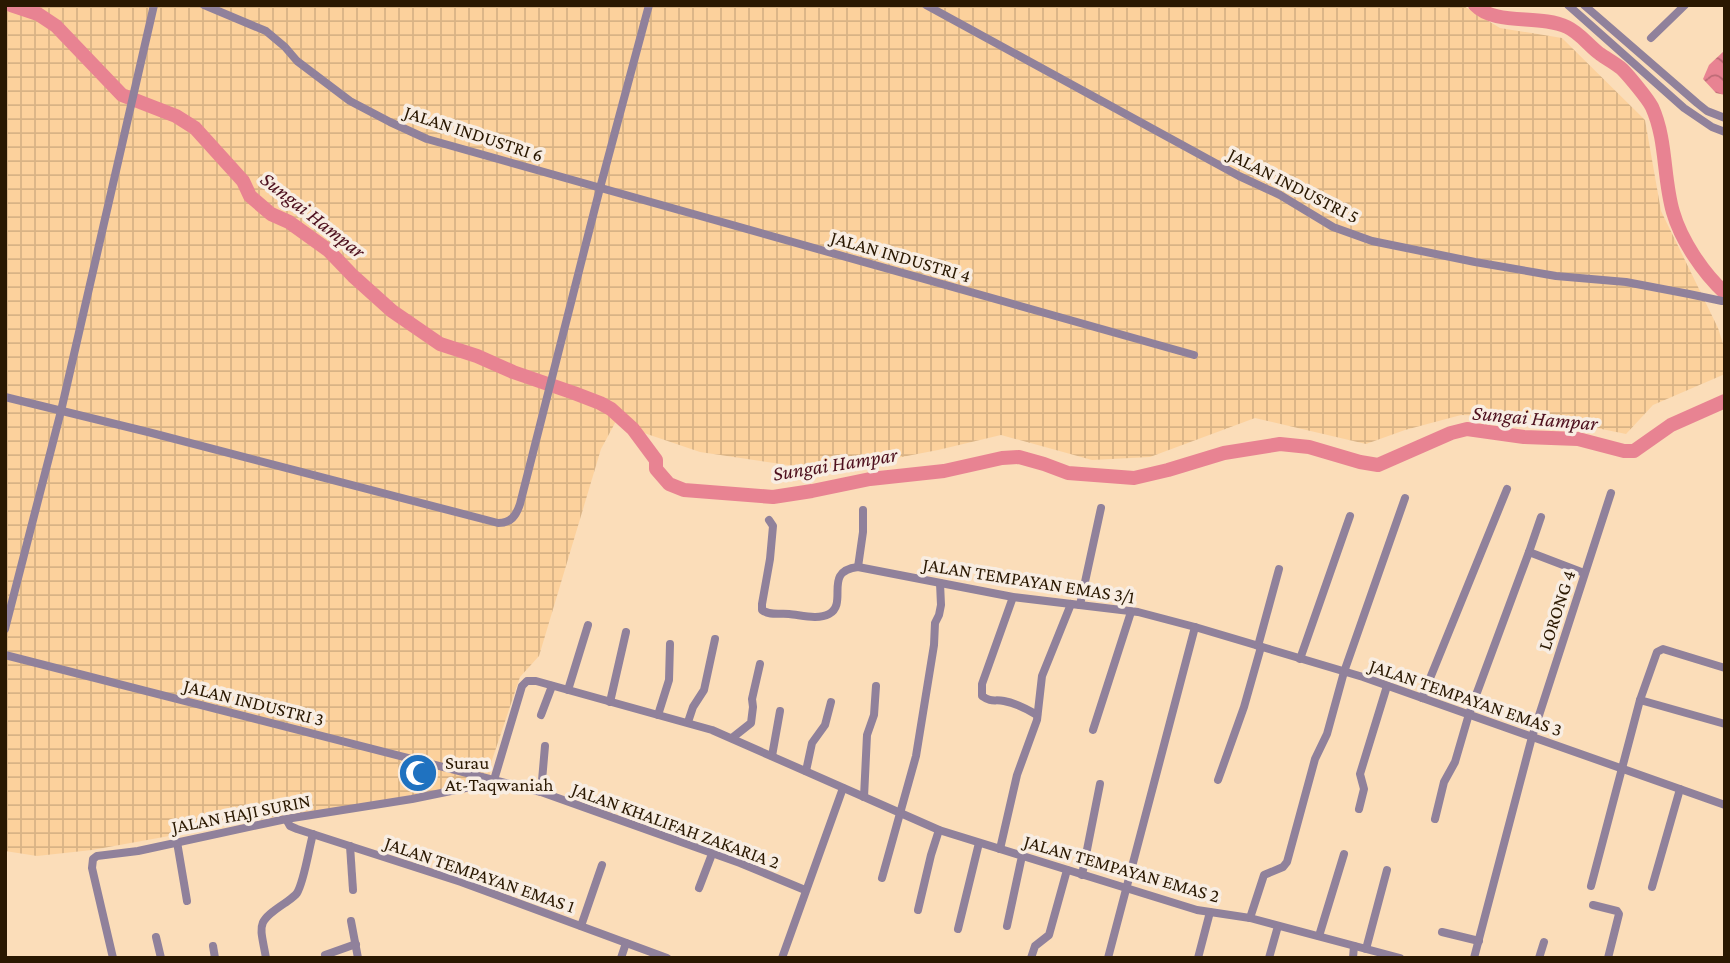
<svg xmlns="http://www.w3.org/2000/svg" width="1730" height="963" font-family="'Crimson Pro',serif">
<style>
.industrial{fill:url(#industrial-grid)}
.water{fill:url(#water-waves)}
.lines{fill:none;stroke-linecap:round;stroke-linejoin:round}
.river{stroke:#e88392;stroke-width:14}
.minor{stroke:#90819b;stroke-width:8}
.labels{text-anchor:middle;stroke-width:7;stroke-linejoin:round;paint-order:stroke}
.street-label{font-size:19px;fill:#2a1801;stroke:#f8ede2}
.poi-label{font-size:19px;fill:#2a1801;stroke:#f8ede2;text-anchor:start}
.water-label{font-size:21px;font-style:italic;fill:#4d0f1d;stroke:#f8ede2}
</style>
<defs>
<pattern id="industrial-grid" width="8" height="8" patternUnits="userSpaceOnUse" patternTransform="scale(1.75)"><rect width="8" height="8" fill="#fcd19c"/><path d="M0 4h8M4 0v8" fill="none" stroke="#d8b385"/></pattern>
<pattern id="water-waves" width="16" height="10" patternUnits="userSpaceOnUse" patternTransform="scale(1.75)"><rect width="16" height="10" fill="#e88392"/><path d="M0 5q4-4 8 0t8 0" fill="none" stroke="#bc6a75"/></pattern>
</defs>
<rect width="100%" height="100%" fill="#fbddb9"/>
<!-- industrial -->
<polygon class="industrial" points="5,5 1462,5 1500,28 1562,38 1645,120 1661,211 1718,328 1725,350 1725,374 1653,405 1626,434 1548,418 1461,415 1405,430 1366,444 1255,418 1150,457 1092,460 1001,435 938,450 829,471 700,452 644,433 622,410 601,449 539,656 520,677 489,769 492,785 280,816 92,850 37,856 5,851"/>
<!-- water -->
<polygon class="water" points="1725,50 1725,95 1716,93 1703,79 1709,65"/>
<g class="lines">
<!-- river -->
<g class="river">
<polyline points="11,5 38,14 56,26 122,95 176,116 195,128 243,181 250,196 271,214 289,222 328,250 353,276 392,311 440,344 477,356 513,372 574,393 600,403 611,409 633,429 656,460 656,469 669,484 684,490 773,497 812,491 870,479 944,471 1002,458 1019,457 1044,464 1068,473 1134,478 1168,470 1224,453 1280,444 1309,447 1360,462 1378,465 1451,433 1467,429 1524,437 1578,439 1624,451 1634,451 1671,425 1725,401"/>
<path d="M1475,5C1495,26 1539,14 1567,27C1580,33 1588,45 1600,54C1607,59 1615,63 1622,69C1629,76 1648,99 1652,107C1667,140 1663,178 1673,212C1681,240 1703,273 1725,293"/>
</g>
<!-- minor -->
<g class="minor">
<polyline points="204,5 266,31 285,47 297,61 350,101 390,122 427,139 1194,355"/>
<polyline points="926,5 1239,176 1280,195 1333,227 1372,241 1475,262 1556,276 1626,282 1689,294 1722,301"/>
<polyline points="1568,5 1684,108 1712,127 1725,132"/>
<polyline points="1584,5 1697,103 1707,111 1725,118"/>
<polyline points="1651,38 1685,5"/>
<path d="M5,397L148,432L498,523C511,523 516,516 520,504L600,188L649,5"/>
<polyline points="1541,517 1529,552 1584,573"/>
<path d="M769,520L773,526L770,559L762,604V610C770,616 779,613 789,614C801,615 818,620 829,614C849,603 822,571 858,567L1013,597L1138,612L1195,627L1363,677L1725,805"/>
<polyline points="858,567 863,532 863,510"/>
<path d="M1013,597L982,684V696C992,703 994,699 1004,701C1015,703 1027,709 1037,715"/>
<polyline points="1080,605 1101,508"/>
<polyline points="5,629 61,411 154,5"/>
<polyline points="1258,646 1279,569"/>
<polyline points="5,655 541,792 740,863 805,890"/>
<polyline points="1300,659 1350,516"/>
<polyline points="568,690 588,625"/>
<polyline points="1422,698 1507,489"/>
<polyline points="1640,700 1725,724"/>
<polyline points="610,702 626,632"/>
<polyline points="541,715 552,686"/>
<polyline points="658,715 669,680 670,644"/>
<polyline points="688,722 693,707 704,690 715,639"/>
<polyline points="1093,730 1131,612"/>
<polyline points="732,738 751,723 753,707 752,699 760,664"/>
<polyline points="772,756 780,711"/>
<polyline points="806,771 812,743 825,725 831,702"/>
<polyline points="494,780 522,686 527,681 536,681 712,730 939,830 1197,910 1250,918 1400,958"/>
<polyline points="1218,780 1244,707 1261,647"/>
<polyline points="541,792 545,746"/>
<polyline points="864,797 867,735 874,715 876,686"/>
<polyline points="1359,809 1364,789 1360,774 1387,686"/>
<polyline points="286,819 290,826 297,829 461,882 667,958"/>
<polyline points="1435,819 1444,782 1455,762 1469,714 1529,552"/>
<polyline points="177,842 187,901"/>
<polyline points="350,846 353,890"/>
<polyline points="1000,849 1017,775 1037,720 1042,676 1071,604"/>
<polyline points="1082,875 1100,784"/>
<polyline points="882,878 916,756 934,645 935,623 939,615 941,605 940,583"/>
<polyline points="1591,886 1640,700 1657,652 1663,649 1725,668"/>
<polyline points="1652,887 1680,789"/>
<polyline points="699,888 712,854"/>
<polyline points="1593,905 1617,911 1619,914 1608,958"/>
<polyline points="918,910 931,855 939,830"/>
<polyline points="1250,918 1264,875 1283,867 1287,862 1315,759 1327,734 1344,672 1405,498"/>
<polyline points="351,921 358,958"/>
<polyline points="581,926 602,865"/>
<polyline points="1007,926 1022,856"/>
<polyline points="958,929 979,843"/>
<polyline points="1442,932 1479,941"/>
<polyline points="1319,936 1344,854"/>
<polyline points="156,937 161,958"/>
<polyline points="213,946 215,958"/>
<polyline points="1366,949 1387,870"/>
<polyline points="325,955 356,944"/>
<polyline points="113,958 92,868 93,859 97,856 138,851 286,819 412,799 485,784 494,780"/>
<path d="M266,958C260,924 255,923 285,903C289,900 294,897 297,893C304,882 309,848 313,834"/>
<polyline points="621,958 626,943"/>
<polyline points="782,958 843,788"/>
<polyline points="1031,958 1035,946 1049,935 1067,870"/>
<polyline points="1108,958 1195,627"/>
<polyline points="1198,958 1210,912"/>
<polyline points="1269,958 1278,926"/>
<polyline points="1353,958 1354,946"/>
<polyline points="1474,958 1532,737 1611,493"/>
<polyline points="1539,958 1544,942"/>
</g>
</g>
<!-- icons -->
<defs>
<g id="mosque-disc" transform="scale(2.0125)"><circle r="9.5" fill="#1f72c0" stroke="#f8ede2"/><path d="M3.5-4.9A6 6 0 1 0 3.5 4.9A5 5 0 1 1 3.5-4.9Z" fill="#fff"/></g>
</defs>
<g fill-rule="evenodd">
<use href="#mosque-disc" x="418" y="773"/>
</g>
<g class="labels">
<!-- street labels -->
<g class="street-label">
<text transform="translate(474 133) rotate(18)" y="7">JALAN INDUSTRI 6</text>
<text transform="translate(1294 185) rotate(27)" y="7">JALAN INDUSTRI 5</text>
<text transform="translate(901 256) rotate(16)" y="7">JALAN INDUSTRI 4</text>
<text transform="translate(1029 580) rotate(9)" y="7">JALAN TEMPAYAN EMAS 3/1</text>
<text transform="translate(1556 610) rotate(-72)" y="7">LORONG 4</text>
<text transform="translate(1466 697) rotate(19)" y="7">JALAN TEMPAYAN EMAS 3</text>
<text transform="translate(254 702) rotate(14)" y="7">JALAN INDUSTRI 3</text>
<text transform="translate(241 813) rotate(-11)" y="7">JALAN HAJI SURIN</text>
<text transform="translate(676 825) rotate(20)" y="7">JALAN KHALIFAH ZAKARIA 2</text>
<text transform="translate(1122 868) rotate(16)" y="7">JALAN TEMPAYAN EMAS 2</text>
<text transform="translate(480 874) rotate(19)" y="7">JALAN TEMPAYAN EMAS 1</text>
</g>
<!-- poi labels -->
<g class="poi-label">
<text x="445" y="769">Surau<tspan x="445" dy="22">At-Taqwaniah</tspan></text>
</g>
<!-- water labels -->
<g class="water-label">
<text transform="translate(313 215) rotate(38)" y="7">Sungai Hampar</text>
<text transform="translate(1535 418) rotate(5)" y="7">Sungai Hampar</text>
<text transform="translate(835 464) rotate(-9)" y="7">Sungai Hampar</text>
</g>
</g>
<!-- border -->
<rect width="1730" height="963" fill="none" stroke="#2a1801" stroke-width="14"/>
</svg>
